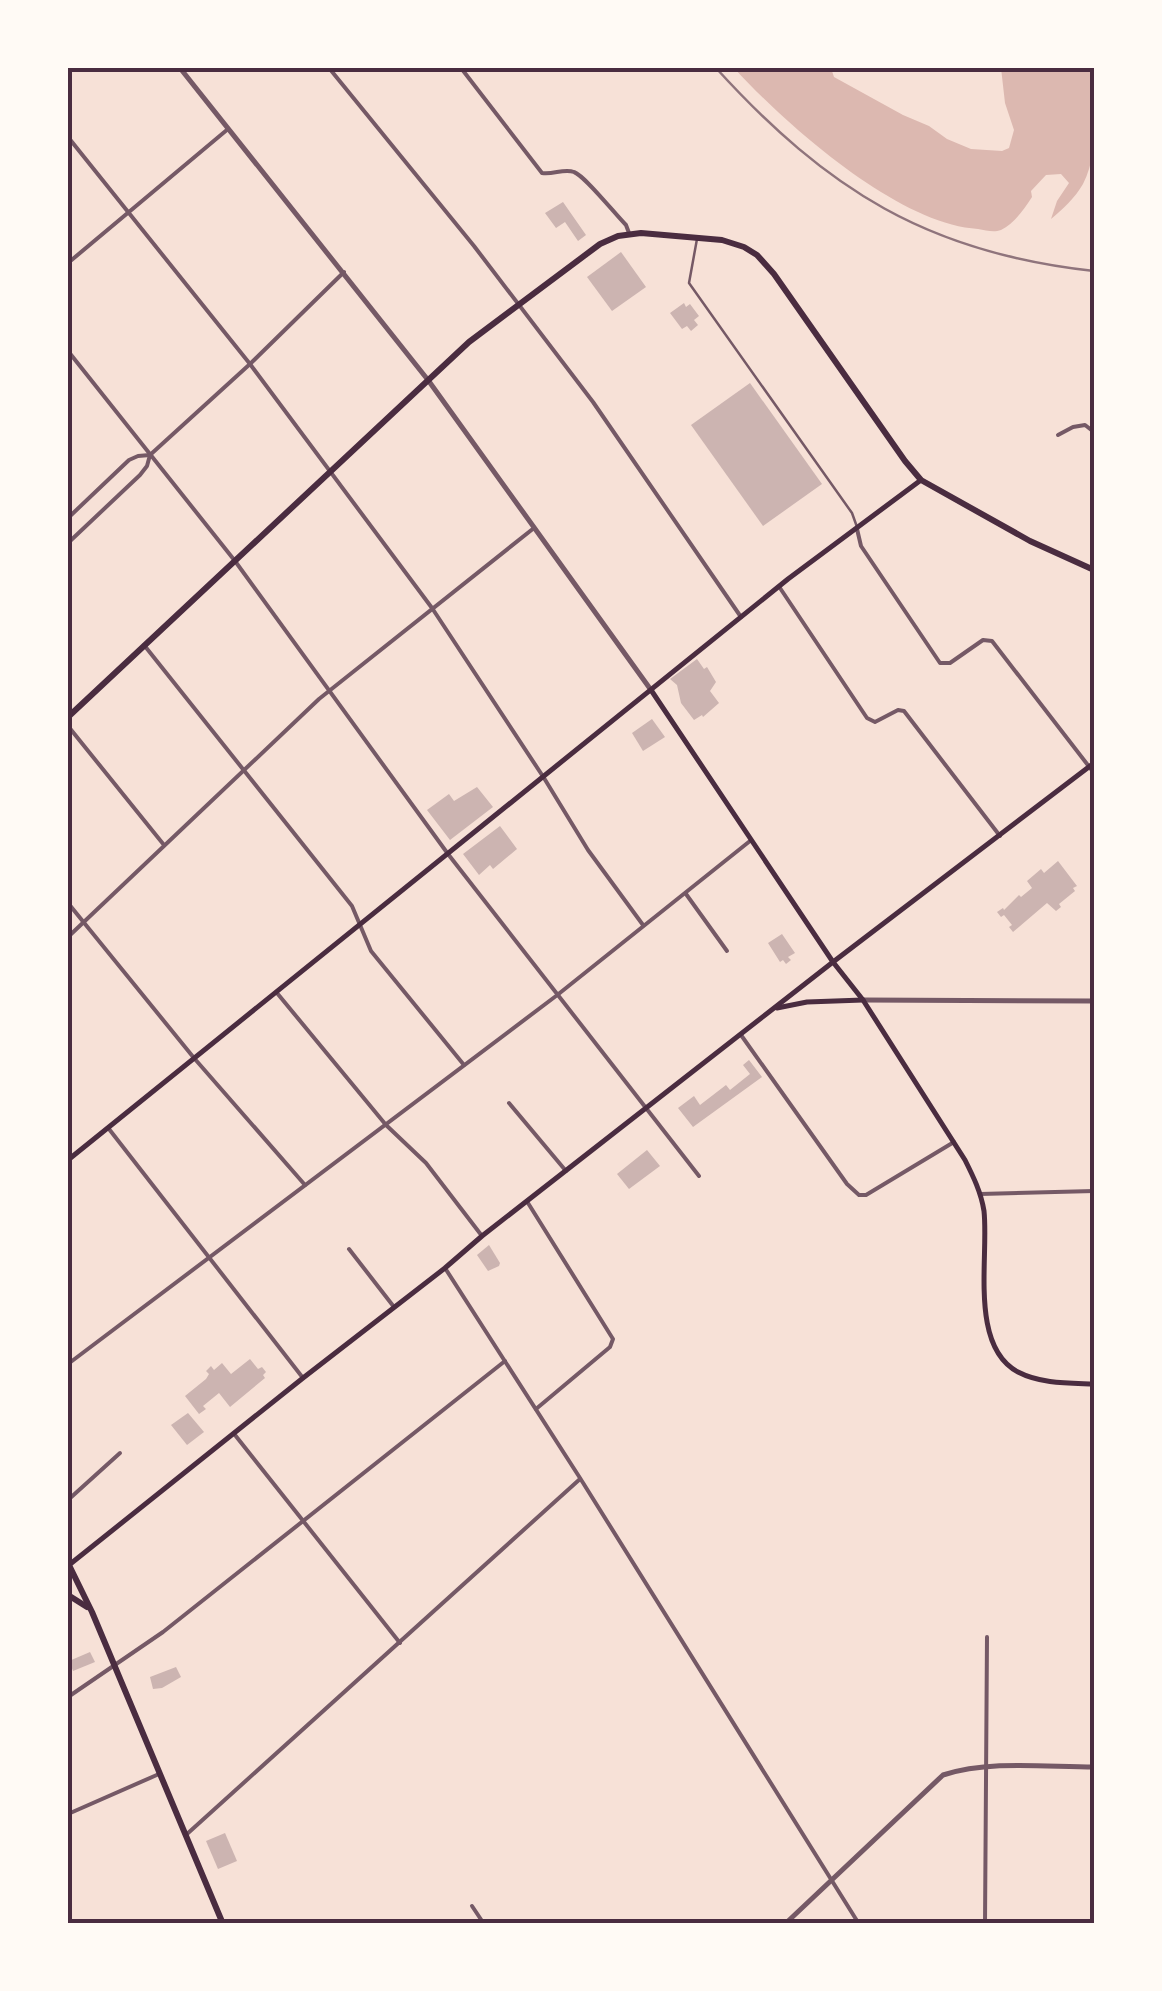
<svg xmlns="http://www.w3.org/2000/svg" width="1162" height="1991" font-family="'Fira Sans Condensed',sans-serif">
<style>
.water{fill:#dcb8b0}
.building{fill:#ccb4b1}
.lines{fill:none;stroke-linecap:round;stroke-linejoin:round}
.service{stroke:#755966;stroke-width:2.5}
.minor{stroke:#755966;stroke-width:4}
.tertiary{stroke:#755966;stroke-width:5}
.secondary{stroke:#4a2c40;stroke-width:5}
.primary{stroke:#4a2c40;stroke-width:6}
.rail{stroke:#8f747c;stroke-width:2.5}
.neatline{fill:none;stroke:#4a2c40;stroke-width:4}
</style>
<rect width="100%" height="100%" fill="#f7e1d7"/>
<!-- water -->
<path class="water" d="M734,68H831L834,77L903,115L929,126L947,139L971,149L1002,151L1009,148L1014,130L1005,103L1001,68H1094C1095,103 1100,152 1083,184C1075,198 1063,209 1051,219L1057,201L1069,183L1061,174L1046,175L1031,191L1032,197C1024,209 1015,223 1001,230C993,233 986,230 978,229C899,225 786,125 734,68Z"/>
<!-- building -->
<g class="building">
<polygon points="563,202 586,235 578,241 565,222 556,228 545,213"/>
<polygon points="621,252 646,287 612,311 587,277"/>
<polygon points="684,303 686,307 690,304 699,316 694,320 698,325 691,331 687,326 682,329 670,313"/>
<polygon points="750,383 822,484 763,526 691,425"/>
<polygon points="697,659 704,669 707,667 716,682 710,691 719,703 703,717 702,715 694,720 681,703 677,685 670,679"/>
<polygon points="652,719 665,737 643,751 632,733"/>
<polygon points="477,787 493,807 450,840 427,810 449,794 454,801"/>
<polygon points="500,826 517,849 493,869 490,865 479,875 463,854"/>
<polygon points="1058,861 1077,886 1073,888 1075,891 1059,904 1061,907 1056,911 1047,903 1013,932 1009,927 1012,925 1004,915 1001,917 997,912 1003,908 1004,910 1019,895 1021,897 1032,888 1027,881 1041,869 1044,873"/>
<polygon points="782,934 795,953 788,957 791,960 786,964 783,960 780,962 768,943"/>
<polygon points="749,1060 762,1077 693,1127 678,1108 694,1096 700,1105 726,1085 730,1090 750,1074 743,1065"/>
<polygon points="647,1150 660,1166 629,1189 617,1174"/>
<polygon points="489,1245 500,1263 499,1266 488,1271 477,1255"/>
<polygon points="250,1359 258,1369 262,1367 266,1372 263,1375 265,1378 230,1407 219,1393 203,1406 206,1409 199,1414 185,1396 206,1379 209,1374 206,1371 211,1366 214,1370 222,1363 231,1374"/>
<polygon points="188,1413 204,1432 187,1445 171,1425"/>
<polygon points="90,1652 95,1662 73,1671 69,1661"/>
<polygon points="176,1667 181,1677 162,1688 153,1689 150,1677"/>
<polygon points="225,1833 237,1861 218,1869 206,1841"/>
</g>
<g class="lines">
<!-- service -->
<polyline class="service" points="697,239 689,283 852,513 857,527"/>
<!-- minor -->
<g class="minor">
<polyline points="329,68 474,246 593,402 741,617"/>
<path d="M461,68L542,173C553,175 564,168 574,172C585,176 615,214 626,225L629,233"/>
<polyline points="68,137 250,364 432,608 544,778 588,850 643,925"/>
<polyline points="68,263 228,129"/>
<polyline points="68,351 235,561 448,854 699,1176"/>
<polyline points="1058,435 1073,427 1085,425 1094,432"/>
<polyline points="68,518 129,460 138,456 150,455"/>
<polyline points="857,529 861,546 940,663 950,663 983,640 992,641 1094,773"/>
<polyline points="68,543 140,475 147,466 150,455 250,364 344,272"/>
<polyline points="780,588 867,718 875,722 898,710 904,711 1000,836"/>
<polyline points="144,645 352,906 371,951 464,1065"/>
<polyline points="68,726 164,845"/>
<polyline points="686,894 727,951"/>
<polyline points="68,903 194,1058 305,1185"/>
<polyline points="68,937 319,699 534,528"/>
<polyline points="277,993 386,1125 426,1163 482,1236"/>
<polyline points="741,1035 847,1184 859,1195 866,1195 954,1142"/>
<polyline points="509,1103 566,1171"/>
<polyline points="109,1129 303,1378"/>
<polyline points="980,1194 1094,1191"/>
<polyline points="528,1203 613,1339 610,1347 536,1409"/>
<polyline points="349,1249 394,1307"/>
<polyline points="445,1268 580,1478 859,1924"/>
<polyline points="68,1364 556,996 750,841"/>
<polyline points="235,1435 400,1643"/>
<polyline points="68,1500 120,1453"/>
<polyline points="68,1697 163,1632 505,1361"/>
<polyline points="68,1814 159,1774"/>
<polyline points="187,1834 580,1479"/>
<polyline points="472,1906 484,1924"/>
<polyline points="985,1924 987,1637"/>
</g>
<!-- tertiary -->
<g class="tertiary">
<polyline points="180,68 428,380 651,690"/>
<polyline points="863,1000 1094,1001"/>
<path d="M785,1924L943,1775C990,1760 1045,1767 1094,1767"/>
</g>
<!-- secondary -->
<g class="secondary">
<path d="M651,690L833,962L863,1000L965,1160C973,1176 981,1192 984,1211C989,1257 969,1346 1018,1372C1041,1384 1069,1383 1094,1384"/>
<polyline points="777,1008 807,1002 863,1000"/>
<polyline points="68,1160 788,579 921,480"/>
<polyline points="69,1565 303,1378 445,1268 482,1236 833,962 1094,763"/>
</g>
<!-- primary -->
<g class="primary">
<polyline points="68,717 469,342 600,244 618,236 641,233 722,240 744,247 757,255 774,274 905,461 921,480 1030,541 1094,570"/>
<polyline points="68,1563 92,1612 223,1924"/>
<polyline points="68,1595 87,1607"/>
</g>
<!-- rail -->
<path class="rail" d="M716,68C827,190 928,253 1094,271"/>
</g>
<!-- border -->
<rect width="1162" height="1991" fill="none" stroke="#fffaf5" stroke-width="140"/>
<rect x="70" y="70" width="1022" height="1851" class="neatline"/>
</svg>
